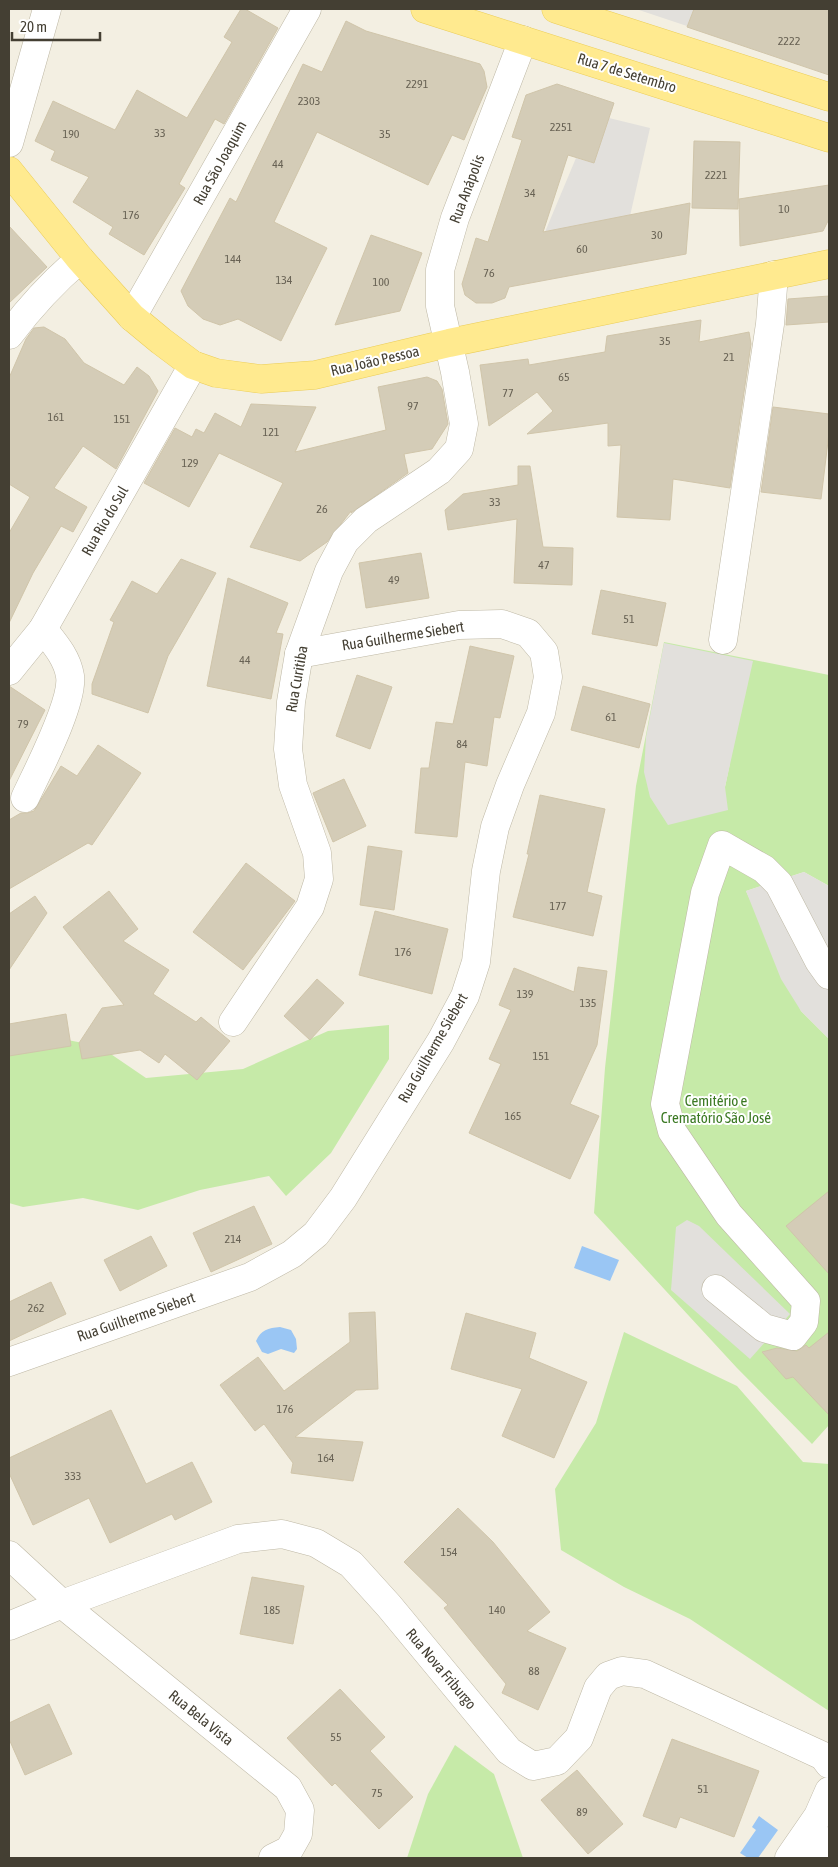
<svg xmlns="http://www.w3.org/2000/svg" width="838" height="1867" font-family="'Asap Condensed',sans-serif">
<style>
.green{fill:#c6eaa8;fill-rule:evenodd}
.parking{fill:#e2e0dc}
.water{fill:#9ac6f4}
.building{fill:#d4ccb7;stroke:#d0c5aa}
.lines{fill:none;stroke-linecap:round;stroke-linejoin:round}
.minor-casing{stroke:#beb8a5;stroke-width:29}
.major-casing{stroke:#ebcd58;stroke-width:29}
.minor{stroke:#fff;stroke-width:28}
.major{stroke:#ffea8f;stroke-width:28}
.labels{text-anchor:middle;stroke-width:4;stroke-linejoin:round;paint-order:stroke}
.number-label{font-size:12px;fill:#686254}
.street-label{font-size:15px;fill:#443f33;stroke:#fff}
.park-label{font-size:15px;fill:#3b7923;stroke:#fff}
</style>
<rect width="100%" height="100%" fill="#f3efe2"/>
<!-- green -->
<g class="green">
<path d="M664,642L829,675V886L804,872L746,891L801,1011L829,1039V1425L812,1444L737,1368L594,1213L605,1068L636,786ZM664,643L730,763L725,787Z"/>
<polygon points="389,1025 389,1059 331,1153 286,1196 269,1176 200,1190 138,1210 83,1198 23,1207 9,1203 9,1034 36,1034 99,1046 146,1078 243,1069 328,1031"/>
<polygon points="624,1332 737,1386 803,1462 829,1464 829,1711 690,1619 624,1587 561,1550 555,1489 596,1423"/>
<polygon points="455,1745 494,1774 523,1858 407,1858 428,1794"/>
</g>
<!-- parking -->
<g class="parking">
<polygon points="636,9 694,9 687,26"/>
<polygon points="609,118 650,128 630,216 545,232 576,158 594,163"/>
<polygon points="664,643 753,661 725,787 728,810 668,825 650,797 644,772 646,737"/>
<polygon points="804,872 829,886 829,1039 801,1011 781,979 746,891"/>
<polygon points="687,1220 699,1226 790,1314 750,1359 671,1290 676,1227"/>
</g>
<!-- water -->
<g class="water">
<polygon points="582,1246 619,1260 610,1281 574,1268"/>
<path d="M280,1327L291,1330L296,1339L297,1349L294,1353L281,1349L268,1354L262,1352L256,1341C261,1330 268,1328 280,1327Z"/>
<polygon points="759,1816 778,1830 758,1858 748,1858 740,1853 756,1830 752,1827"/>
</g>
<!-- building -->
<g class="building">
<polygon points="241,9 245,9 278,28 224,124 215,119 179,184 185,188 144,255 109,234 113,227 73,202 89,177 51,160 55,151 35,141 53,101 115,130 137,90 187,118 232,42 224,37"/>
<polygon points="694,9 829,9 829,75 687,27"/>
<polygon points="346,21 366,31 480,64 484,71 487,87 464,140 452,135 428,185 317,132 274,222 327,248 281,341 238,319 220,325 203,319 188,306 181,291 230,198 236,202 303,64 322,72"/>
<polygon points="557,84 614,103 594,163 568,155 543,232 690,203 686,254 509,287 505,298 492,303 476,303 465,295 462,284 476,238 488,242 522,140 512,137 526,95"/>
<polygon points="694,141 740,142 738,209 692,208"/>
<polygon points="829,185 829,219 823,231 740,246 739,199"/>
<polygon points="9,226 47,267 9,303"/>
<polygon points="371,235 422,253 400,311 335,325"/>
<polygon points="829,296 829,322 786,325 788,299"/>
<polygon points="701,320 699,342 749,332 751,344 730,488 673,479 670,520 617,517 621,445 608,446 608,423 527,434 553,411 537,392 489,426 480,365 528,359 529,365 605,352 607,336"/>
<polygon points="44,327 65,339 84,363 124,385 137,367 149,376 158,391 116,469 83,446 54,488 87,507 73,532 61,526 33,573 9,623 9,533 30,497 9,484 9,378 26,339 34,328"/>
<polygon points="427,377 437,381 442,389 448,424 432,449 404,454 408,473 351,513 351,511 327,542 300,561 250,547 283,483 219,453 189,507 144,483 175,428 192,437 196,429 204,433 215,413 241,427 251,404 316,407 295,452 386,430 378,387"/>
<polygon points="773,407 829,414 829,433 821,499 761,492"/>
<polygon points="518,466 530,466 543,547 573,548 572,585 514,583 517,519 448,530 445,510 463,494 518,485"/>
<polygon points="421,553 429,598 366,608 359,563"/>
<polygon points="181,559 216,573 168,656 148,713 92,694 92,684 114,622 110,620 132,581 157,594"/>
<polygon points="228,578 288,603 276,633 283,634 271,699 207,686"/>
<polygon points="601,590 666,603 657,646 592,634"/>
<polygon points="470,646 514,656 500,718 494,717 487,766 465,762 457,837 415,833 421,768 429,768 436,722 453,724"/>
<polygon points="357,675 392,687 370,749 336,736"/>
<polygon points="9,686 45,710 9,781"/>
<polygon points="583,686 650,704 639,748 571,730"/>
<polygon points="98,745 141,773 92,845 88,843 9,889 9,820 21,813 27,813 34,811 61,766 77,776"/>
<polygon points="344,779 366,826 333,842 313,793"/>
<polygon points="540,795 605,809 587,892 602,896 593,936 513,917 529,854 527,854"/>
<polygon points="368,846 402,851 394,910 360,905"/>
<polygon points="246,863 295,901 243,970 193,932"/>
<polygon points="109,891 138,929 123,941 169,970 153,994 196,1022 201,1017 230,1041 197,1080 165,1054 159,1063 140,1050 82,1059 79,1043 102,1008 124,1005 63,927"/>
<polygon points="35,896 47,913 9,970 9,914"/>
<polygon points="375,911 448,929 432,994 359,975"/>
<polygon points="578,967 607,971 597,1045 570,1104 599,1116 570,1179 469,1133 501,1064 489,1059 511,1010 499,1005 514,968 574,992"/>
<polygon points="317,979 344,1003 310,1040 284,1016"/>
<polygon points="66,1014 71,1046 9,1056 9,1024"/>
<polygon points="829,1191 829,1274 786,1226"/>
<polygon points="254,1206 272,1244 211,1272 193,1233"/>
<polygon points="151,1236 167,1266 120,1291 104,1260"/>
<polygon points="51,1282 66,1314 9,1341 9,1302"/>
<polygon points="375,1312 378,1389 356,1390 295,1437 363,1442 353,1481 291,1473 293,1463 264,1424 255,1431 220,1385 258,1357 284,1391 350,1342 349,1313"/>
<polygon points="466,1313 536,1333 529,1358 587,1382 554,1458 502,1436 522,1389 451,1369"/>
<polygon points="829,1332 829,1415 793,1377 786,1379 762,1352 777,1348 797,1351 806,1345 809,1348"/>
<polygon points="111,1410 146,1484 192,1462 212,1502 175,1520 172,1514 110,1543 89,1498 33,1525 9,1473 9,1458"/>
<polygon points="458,1508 493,1542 550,1612 527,1631 566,1648 538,1710 502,1693 506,1684 444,1608 448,1605 404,1562"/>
<polygon points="252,1577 304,1586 293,1644 240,1634"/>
<polygon points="340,1689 385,1737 370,1751 413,1797 379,1829 335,1783 332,1786 287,1738"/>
<polygon points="49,1704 72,1754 25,1775 9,1739 9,1723"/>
<polygon points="672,1739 759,1771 734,1837 680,1817 676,1828 643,1816"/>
<polygon points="577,1770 623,1824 588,1854 541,1800"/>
</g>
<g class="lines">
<!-- minor casing -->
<g class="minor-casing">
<g id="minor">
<polyline points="9,143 47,9"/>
<polyline points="132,317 307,9"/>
<path d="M9,335C30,307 53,282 80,259"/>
<polyline points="723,640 770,324 774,275"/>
<polyline points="9,671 43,629 193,365"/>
<path d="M25,798C37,772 74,702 70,676C67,657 54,643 43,629"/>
<polyline points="233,1022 310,907 319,879 317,853 293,785 288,749 291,702 299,654 329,571 345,541 366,520 439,471 459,449 464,424 455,372 440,306 440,270 455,218 523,40"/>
<polyline points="716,1289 764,1328 793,1336 804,1322 806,1301 729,1215 672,1131 665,1104 705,893 722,845 764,869 779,884 819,961 829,975"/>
<polyline points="9,1362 250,1277 292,1254 316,1234 343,1198 441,1041 465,996 476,962 486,871 495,827 510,785 541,713 548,677 544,652 528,633 502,624 459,625 299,654"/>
<polyline points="9,1555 62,1604 288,1788 300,1810 298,1834 289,1850 273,1858"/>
<polyline points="9,1626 62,1604 238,1539 282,1534 316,1543 351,1564 389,1606 509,1751 533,1766 557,1761 579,1738 598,1688 608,1676 622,1671 645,1674 823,1756 829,1764"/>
<polyline points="789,1858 818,1816 829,1791"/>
<polyline points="814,1858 829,1841"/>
</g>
</g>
<!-- major casing -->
<g class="major-casing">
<g id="major">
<polyline points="425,9 829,138"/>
<polyline points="556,9 829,97"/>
<polyline points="9,171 80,259 132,317 161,341 193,365 216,373 261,379 315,375 449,343 829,264"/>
</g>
</g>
<!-- minor -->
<use href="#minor" class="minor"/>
<!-- major -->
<use href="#major" class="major"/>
</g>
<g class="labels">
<!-- number labels -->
<g class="number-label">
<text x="789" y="45">2222</text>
<text x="417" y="88">2291</text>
<text x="309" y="105">2303</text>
<text x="561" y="131">2251</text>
<text x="160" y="137">33</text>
<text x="71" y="138">190</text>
<text x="385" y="138">35</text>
<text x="278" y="168">44</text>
<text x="716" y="179">2221</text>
<text x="530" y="197">34</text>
<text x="784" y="213">10</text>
<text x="131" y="219">176</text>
<text x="657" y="239">30</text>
<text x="582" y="253">60</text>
<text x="233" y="263">144</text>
<text x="489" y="277">76</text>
<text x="284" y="284">134</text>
<text x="381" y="286">100</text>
<text x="665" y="345">35</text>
<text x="729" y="361">21</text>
<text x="564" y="381">65</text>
<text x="508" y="397">77</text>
<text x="413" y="410">97</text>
<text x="56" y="421">161</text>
<text x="122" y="423">151</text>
<text x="271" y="436">121</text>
<text x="190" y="467">129</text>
<text x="495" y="506">33</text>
<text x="322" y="513">26</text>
<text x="544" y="569">47</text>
<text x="394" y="584">49</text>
<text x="629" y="623">51</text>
<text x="245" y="664">44</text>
<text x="611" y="721">61</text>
<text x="23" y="728">79</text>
<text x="462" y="748">84</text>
<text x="558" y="910">177</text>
<text x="403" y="956">176</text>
<text x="525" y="998">139</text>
<text x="588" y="1007">135</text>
<text x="541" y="1060">151</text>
<text x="513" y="1120">165</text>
<text x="233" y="1243">214</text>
<text x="36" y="1312">262</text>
<text x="285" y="1413">176</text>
<text x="326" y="1462">164</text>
<text x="73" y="1480">333</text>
<text x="449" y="1556">154</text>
<text x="272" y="1614">185</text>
<text x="497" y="1614">140</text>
<text x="534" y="1675">88</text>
<text x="336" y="1741">55</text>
<text x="703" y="1793">51</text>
<text x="377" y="1797">75</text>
<text x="582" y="1816">89</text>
</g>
<!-- street labels -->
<g class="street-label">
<text transform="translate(627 73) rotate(17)" y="5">Rua 7 de Setembro</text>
<text transform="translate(220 163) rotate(-61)" y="5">Rua São Joaquim</text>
<text transform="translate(467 189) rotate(-69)" y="5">Rua Anápolis</text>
<text transform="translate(375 361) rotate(-13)" y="5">Rua João Pessoa</text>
<text transform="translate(105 521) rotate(-60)" y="5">Rua Rio do Sul</text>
<text transform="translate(403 636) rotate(-9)" y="5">Rua Guilherme Siebert</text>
<text transform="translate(297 679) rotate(-80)" y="5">Rua Curitiba</text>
<text transform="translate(433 1048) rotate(-60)" y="5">Rua Guilherme Siebert</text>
<text transform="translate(136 1317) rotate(-19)" y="5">Rua Guilherme Siebert</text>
<text transform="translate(441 1669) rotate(50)" y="5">Rua Nova Friburgo</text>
<text transform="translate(201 1718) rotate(39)" y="5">Rua Bela Vista</text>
</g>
<!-- park labels -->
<g class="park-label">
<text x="716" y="1106">Cemitério e<tspan x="716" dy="17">Crematório São José</tspan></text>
</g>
</g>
<!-- border -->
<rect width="838" height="1867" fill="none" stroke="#443f33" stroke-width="20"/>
<!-- scale -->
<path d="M12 32v8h88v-8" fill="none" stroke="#443f33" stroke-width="2.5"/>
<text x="20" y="32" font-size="15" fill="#443f33" stroke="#ffffff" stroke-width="4" paint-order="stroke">20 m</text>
</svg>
